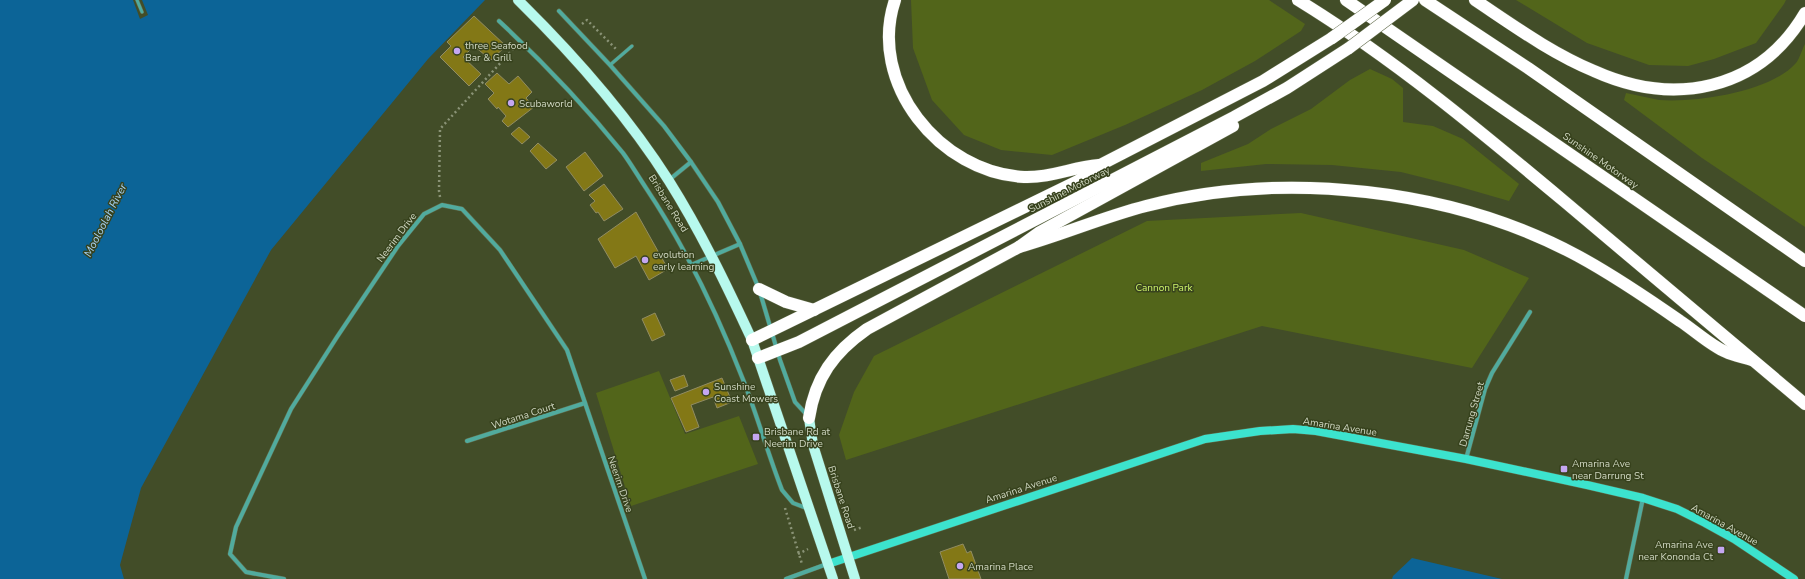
<svg xmlns="http://www.w3.org/2000/svg" width="1805" height="579" font-family="'Nunito Sans',sans-serif">
<style>
.green{fill:#52651a}
.water{fill:#0c6497}
.pier{fill:#424d28}
.building{fill:#837816;stroke:#918c62}
.lines{fill:none;stroke-linecap:round;stroke-linejoin:round}
.lane-casing{stroke:#616b4a;stroke-width:4}
.street-casing{stroke:#616b4a;stroke-width:5}
.secondary-casing{stroke:#616b4a;stroke-width:9}
.primary-casing{stroke:#616b4a;stroke-width:11}
.highway-casing{stroke:#616b4a;stroke-width:13}
.path{stroke:#8a9376;stroke-width:2.5;stroke-dasharray:2 3;stroke-linecap:butt}
.lane{stroke:#51ab9e;stroke-width:3}
.street{stroke:#51ab9e;stroke-width:4}
.secondary{stroke:#3ce3ce;stroke-width:8}
.primary{stroke:#b7f9ed;stroke-width:10}
.highway{stroke:#fff;stroke-width:12}
.highway-bridge-casing{stroke:#616b4a;stroke-width:13;stroke-linecap:butt}
.highway-bridge{stroke:#fff;stroke-width:12}
.poi-dot{fill:#c5a7f1;stroke:#37421d;stroke-width:1.5}
.labels{text-anchor:middle;stroke-width:3;stroke-linejoin:round;paint-order:stroke}
.poi-label{font-size:10px;fill:#cfd6c1;stroke:#37421d;text-anchor:start}
.street-label{font-size:10px;fill:#cfd6c1;stroke:#37421d}
.park-label{font-size:10px;fill:#cef46a;stroke:#37421d}
.water-label{font-size:11px;font-style:italic;fill:#a8d4f7;stroke:#37421d}
</style>
<rect width="100%" height="100%" fill="#424d28"/>
<!-- green -->
<g class="green">
<polygon points="911,0 1269,0 1305,24 1301,31 1255,61 1202,90 1125,125 1052,155 1001,150 964,135 932,100 913,48"/>
<polygon points="1516,0 1786,0 1784,4 1756,43 1714,59 1688,66 1649,65 1587,43"/>
<path d="M1805,44V227L1702,158L1624,100L1626,93C1637,95 1648,98 1659,100C1696,103 1771,92 1796,63C1800,58 1802,49 1805,44Z"/>
<polygon points="1370,69 1392,79 1403,88 1403,122 1433,126 1463,139 1519,184 1509,201 1457,186 1401,172 1332,165 1266,164 1201,171 1201,163 1248,144 1271,129 1311,109 1350,80"/>
<polygon points="1301,213 1464,250 1529,278 1472,368 1262,326 846,460 839,435 854,392 874,356 1147,221"/>
<polygon points="659,371 685,434 739,416 758,464 631,506 596,393"/>
</g>
<!-- water -->
<g class="water">
<polygon points="0,0 485,0 428,59 271,250 141,488 120,565 124,579 0,579"/>
<polygon points="1412,558 1502,579 1392,579 1393,576"/>
</g>
<!-- pier -->
<polygon class="pier" points="133,0 142,0 148,15 140,19"/>
<!-- building -->
<g class="building">
<polygon points="474,16 506,46 491,60 474,46 463,57 481,74 469,86 440,57 451,46 447,42"/>
<polygon points="497,73 509,84 518,76 532,92 526,98 534,107 508,127 502,121 506,116 498,107 497,109 488,99 494,93 485,84"/>
<polygon points="519,127 530,137 522,144 511,134"/>
<polygon points="538,143 557,160 546,169 530,151"/>
<polygon points="585,152 603,176 584,191 566,167"/>
<polygon points="604,184 623,209 604,221 598,212 596,213 590,205 595,201 589,195"/>
<polygon points="636,212 668,269 649,280 636,256 615,268 598,239"/>
<polygon points="655,313 665,335 652,341 642,319"/>
<polygon points="684,375 688,386 675,391 670,380"/>
<polygon points="722,378 732,402 717,408 713,397 691,405 699,427 686,432 671,398"/>
<polygon points="963,544 967,553 971,551 981,579 949,579 940,552"/>
</g>
<g class="lines">
<!-- lane casing -->
<g class="lane-casing">
<g id="lane">
<polyline points="137,0 142,12"/>
<polyline points="610,65 632,46"/>
</g>
</g>
<!-- street casing -->
<g class="street-casing">
<g id="street">
<polyline points="559,11 610,65 664,126 691,162 718,202 740,244 759,289 780,360 795,402 807,415"/>
<path d="M499,21C543,62 585,106 623,153C631,164 638,176 646,188C686,248 718,315 744,382C758,418 768,454 782,490L793,503L809,509"/>
<polyline points="669,180 691,162"/>
<polyline points="691,265 740,244"/>
<polyline points="467,441 585,403"/>
<polyline points="1466,459 1485,389 1492,373 1530,312"/>
<polyline points="284,579 246,572 230,554 236,527 291,409 337,337 398,246 424,214 442,205 462,209 500,250 567,350 645,579"/>
<polyline points="786,579 827,564"/>
<polyline points="1626,579 1643,498"/>
</g>
</g>
<!-- secondary casing -->
<g class="secondary-casing">
<polyline id="secondary" points="828,564 1205,439 1260,431 1293,429 1316,431 1466,459 1587,485 1643,498 1677,509 1705,523 1734,539 1794,579"/>
</g>
<!-- primary casing -->
<g class="primary-casing">
<g id="primary">
<path d="M518,0C574,55 627,115 669,181C701,232 727,286 752,340L833,579"/>
<polyline points="809,418 813,445 855,579"/>
</g>
</g>
<!-- highway casing -->
<g class="highway-casing">
<g id="highway">
<path d="M895,0C867,83 940,173 1024,177C1052,178 1072,167 1099,165"/>
<path d="M1298,0C1394,59 1479,130 1565,202C1645,270 1725,337 1805,404"/>
<polyline points="1346,0 1805,316"/>
<polyline points="1425,0 1528,68 1805,261"/>
<path d="M1475,0C1514,26 1551,53 1594,71C1674,107 1759,91 1805,13"/>
<path d="M1019,247C1062,235 1103,217 1146,206C1284,170 1452,188 1578,256C1613,275 1647,298 1680,321C1694,330 1711,346 1726,352C1734,356 1743,357 1752,360"/>
<polyline points="759,289 786,302 814,310"/>
<polyline points="752,340 1078,181 1102,164 1263,81 1332,38"/>
<polyline points="758,358 799,342 1234,117 1287,88 1349,48"/>
<path d="M809,418C815,378 834,352 867,329L1019,247L1040,232L1233,126"/>
</g>
</g>
<!-- path -->
<g class="path">
<polyline points="582,24 587,20 617,50"/>
<polyline points="440,197 439,191 440,129 515,47"/>
<polyline points="785,508 802,564"/>
<polyline points="854,530 863,527"/>
<polyline points="798,554 808,549"/>
</g>
<!-- lane -->
<use href="#lane" class="lane"/>
<!-- street -->
<use href="#street" class="street"/>
<!-- secondary -->
<use href="#secondary" class="secondary"/>
<!-- primary -->
<use href="#primary" class="primary"/>
<!-- highway -->
<use href="#highway" class="highway"/>
<!-- highway-bridge casing -->
<g class="highway-bridge-casing">
<g id="highway-bridge">
<polyline points="1332,38 1385,0"/>
<polyline points="1349,48 1413,0"/>
</g>
</g>
<!-- highway-bridge -->
<use href="#highway-bridge" class="highway-bridge"/>
</g>
<!-- markers -->
<g class="poi-dot">
<circle cx="457" cy="51" r="4"/>
<circle cx="511" cy="103" r="4"/>
<circle cx="645" cy="260" r="4"/>
<circle cx="706" cy="392" r="4"/>
<rect x="752" y="433" width="8" height="8" rx="2"/>
<rect x="1560" y="465" width="8" height="8" rx="2"/>
<rect x="1717" y="546" width="8" height="8" rx="2"/>
<circle cx="960" cy="566" r="4"/>
</g>
<g class="labels">
<!-- poi labels -->
<g class="poi-label">
<text x="465" y="49">three Seafood<tspan x="465" dy="12">Bar &amp; Grill</tspan></text>
<text x="519" y="107">Scubaworld</text>
<text x="653" y="258">evolution<tspan x="653" dy="12">early learning</tspan></text>
<text x="714" y="390">Sunshine<tspan x="714" dy="12">Coast Mowers</tspan></text>
<text x="764" y="435">Brisbane Rd at<tspan x="764" dy="12">Neerim Drive</tspan></text>
<text x="1572" y="467">Amarina Ave<tspan x="1572" dy="12">near Darrung St</tspan></text>
<text x="1713" y="548" text-anchor="end">Amarina Ave<tspan x="1713" dy="12">near Kononda Ct</tspan></text>
<text x="968" y="570">Amarina Place</text>
</g>
<!-- street labels -->
<g class="street-label">
<text transform="translate(1601 160) rotate(35)" y="4">Sunshine Motorway</text>
<text transform="translate(1069 189) rotate(-27)" y="4">Sunshine Motorway</text>
<text transform="translate(669 203) rotate(58)" y="4">Brisbane Road</text>
<text transform="translate(396 237) rotate(-53)" y="4">Neerim Drive</text>
<text transform="translate(1471 414) rotate(-74)" y="4">Darrung Street</text>
<text transform="translate(523 415) rotate(-18)" y="4">Wotama Court</text>
<text transform="translate(1340 426) rotate(9)" y="4">Amarina Avenue</text>
<text transform="translate(621 484) rotate(71)" y="4">Neerim Drive</text>
<text transform="translate(1021 488) rotate(-18)" y="4">Amarina Avenue</text>
<text transform="translate(842 497) rotate(72)" y="4">Brisbane Road</text>
<text transform="translate(1725 524) rotate(29)" y="4">Amarina Avenue</text>
</g>
<!-- park labels -->
<g class="park-label">
<text x="1164" y="291">Cannon Park</text>
</g>
<!-- water labels -->
<g class="water-label">
<text transform="translate(105 220) rotate(-63)" y="4">Mooloolah River</text>
</g>
</g>
</svg>
